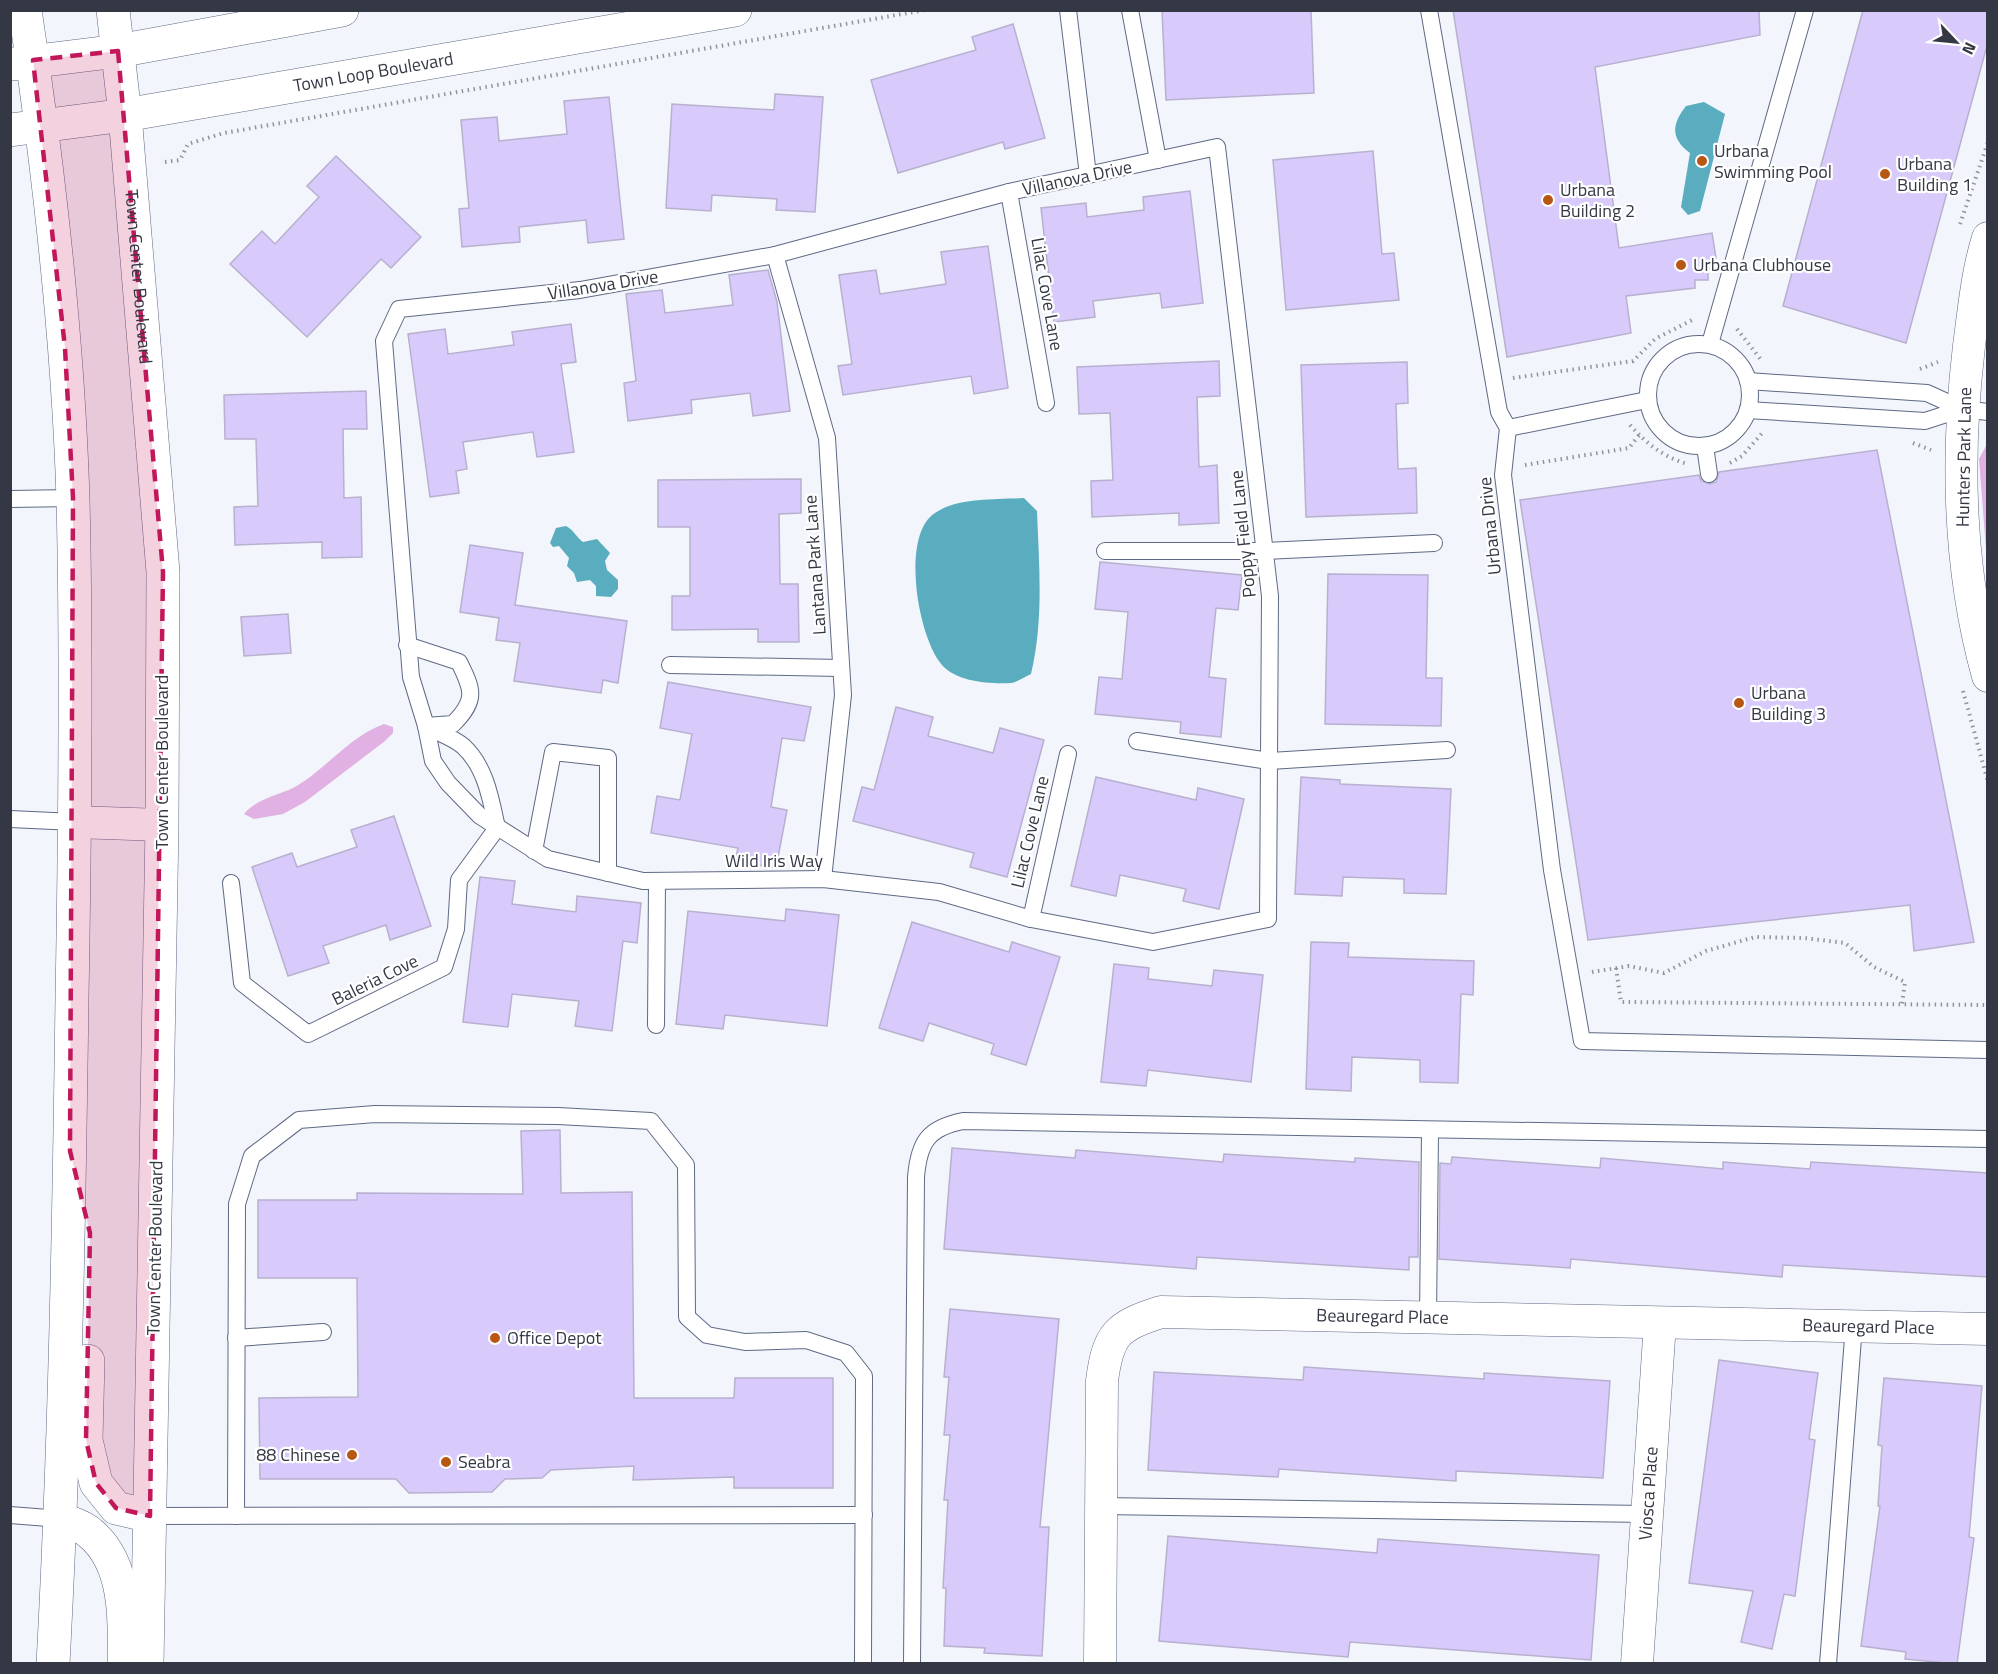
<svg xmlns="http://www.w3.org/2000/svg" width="1998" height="1674" font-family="'Titillium Web',sans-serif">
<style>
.green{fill:#e0b1e2}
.water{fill:#5aadbf}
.building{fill:#d8cbfb;stroke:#b8b0cf;stroke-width:1.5}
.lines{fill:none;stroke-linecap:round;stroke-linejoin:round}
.lane-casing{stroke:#5f6984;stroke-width:18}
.street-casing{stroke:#5f6984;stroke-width:33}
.secondary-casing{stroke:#5f6984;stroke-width:34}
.path{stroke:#90949d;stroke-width:4;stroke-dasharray:1.5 4.5;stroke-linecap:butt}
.lane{stroke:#fff;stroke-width:16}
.street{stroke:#fff;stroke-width:32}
.secondary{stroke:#fff;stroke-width:33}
.marked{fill:#c2185b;fill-opacity:0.2;stroke:#c2185b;stroke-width:4.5;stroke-dasharray:12 8;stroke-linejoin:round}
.poi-dot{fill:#b75713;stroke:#fff;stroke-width:2}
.labels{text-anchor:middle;stroke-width:4.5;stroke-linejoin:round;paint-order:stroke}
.street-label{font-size:18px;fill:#343844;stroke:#fff}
.poi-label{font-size:18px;fill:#343844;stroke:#fff;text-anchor:start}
</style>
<rect width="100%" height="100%" fill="#f2f5fb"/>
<!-- green -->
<g class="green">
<polygon points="1987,444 1988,444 1987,562 1979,459"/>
<path d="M384,724L393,727V733L385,741L305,802L283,814L254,819L244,814C256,799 276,796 293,788C326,770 348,737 384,724Z"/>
</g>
<!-- water -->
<g class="water">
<path d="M1704,102L1725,114L1700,211L1688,215L1681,207L1690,153C1670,138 1672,124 1686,106Z"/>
<path d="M1024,498L1037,511C1039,566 1044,619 1031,674C1025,677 1017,682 1011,683C989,684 957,682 942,665C918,638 900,535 935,513C959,497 996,500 1024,498Z"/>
<path d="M566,526C574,530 576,537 583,542L597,539L610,553L605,561L607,570L618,580V589L611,597L596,596V586L590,580L577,582L574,573L567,566L569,558L559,546L553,547L550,543L556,528Z"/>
</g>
<!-- building -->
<g class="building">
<polygon points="1162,10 1311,10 1314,93 1166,100"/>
<polygon points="1453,10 1759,10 1760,35 1595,67 1619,248 1712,233 1716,258 1713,261 1713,269 1708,269 1708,280 1695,280 1695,288 1626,296 1631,333 1507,357"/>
<polygon points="1863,10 1988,10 1988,42 1906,343 1783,306"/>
<polygon points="1013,24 1045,138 1005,149 1003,142 898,173 871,80 976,50 972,37"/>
<polygon points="775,94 823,97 815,212 776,210 777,199 712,195 711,211 666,208 672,104 774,110"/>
<polygon points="609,97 624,239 588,243 586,220 519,227 520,242 462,247 459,209 469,208 461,120 497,117 499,141 567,134 564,101"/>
<polygon points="1373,151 1382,254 1394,253 1399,300 1286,310 1273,160"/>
<polygon points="336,156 421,237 391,268 381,259 307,337 230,264 262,231 275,244 319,197 307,186"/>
<polygon points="1190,191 1203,303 1162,308 1160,293 1093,301 1095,317 1054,322 1041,208 1086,203 1087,217 1144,210 1143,197"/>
<polygon points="988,246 1008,388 974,394 971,376 843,395 838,366 852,364 839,275 876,270 880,294 946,284 941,252"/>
<polygon points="768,270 777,302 790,411 753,416 750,393 691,400 692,413 628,421 624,383 636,381 626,294 662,290 665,313 733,305 729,275"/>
<polygon points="571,324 576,362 561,364 574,452 537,457 533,432 463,442 467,469 456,471 459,493 430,497 408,334 445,329 448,354 514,345 512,332"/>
<polygon points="1219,361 1220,396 1197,397 1199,467 1217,465 1219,523 1179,525 1179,513 1092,517 1091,481 1113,480 1110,413 1079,414 1077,367"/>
<polygon points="1407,362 1408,403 1396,404 1398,469 1416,468 1417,513 1306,517 1301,365"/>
<polygon points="366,391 367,429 343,429 344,498 361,497 362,557 322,558 322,542 235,545 234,507 258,506 256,439 225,439 224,395"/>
<polygon points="1877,450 1974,942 1914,951 1910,905 1588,940 1520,500 1699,475 1701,481 1710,484 1716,482 1719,472"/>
<polygon points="801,479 801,513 779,514 780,584 798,584 799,642 758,642 758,629 672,630 672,596 690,596 690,527 658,527 658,480"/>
<polygon points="470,545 523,553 515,605 627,621 618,683 603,680 601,693 514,681 520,643 496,640 499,618 460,612"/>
<polygon points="1100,562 1242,575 1238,610 1216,608 1209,677 1226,679 1221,737 1180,733 1181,722 1095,714 1099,677 1122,679 1128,612 1095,609"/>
<polygon points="1328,574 1428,575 1426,678 1442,678 1441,726 1325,724"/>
<polygon points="288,614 291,653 244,656 241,617"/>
<polygon points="668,682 811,707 804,741 782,738 771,807 787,810 776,868 735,861 738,848 651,833 657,796 680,800 692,734 660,728"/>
<polygon points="896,707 933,717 928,736 993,753 1000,728 1044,740 1007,877 970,867 974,853 853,821 862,787 874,790"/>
<polygon points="1096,777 1196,800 1198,788 1244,799 1219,909 1183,901 1186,889 1120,875 1116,896 1071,886"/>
<polygon points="1301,777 1340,780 1340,784 1451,789 1446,894 1404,893 1404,879 1343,877 1342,896 1295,894"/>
<polygon points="394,816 431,926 390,940 386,925 323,946 329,963 288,976 252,867 292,853 297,867 357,847 351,830"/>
<polygon points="480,877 515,881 512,904 576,912 577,896 641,903 637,943 623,941 612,1031 575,1026 579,1001 512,994 508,1027 463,1022"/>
<polygon points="786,909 839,915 827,1026 725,1015 723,1029 676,1024 688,911 785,921"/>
<polygon points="912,922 1009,952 1012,942 1060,957 1026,1065 991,1054 994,1044 929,1023 923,1041 879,1028"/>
<polygon points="1311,942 1349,943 1348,957 1474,961 1473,995 1461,994 1458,1083 1420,1082 1420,1060 1352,1057 1351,1091 1306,1089"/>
<polygon points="1114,964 1149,968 1148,979 1212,986 1214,970 1263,975 1251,1082 1148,1070 1146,1086 1101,1082"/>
<polygon points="560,1130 561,1193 632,1192 634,1398 734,1398 735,1378 833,1378 833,1488 734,1488 734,1477 633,1480 634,1466 551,1470 542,1478 505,1479 492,1492 409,1493 396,1479 260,1479 259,1398 358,1397 357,1278 258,1278 258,1200 357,1200 357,1193 523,1194 521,1131"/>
<polygon points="952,1148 1075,1158 1076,1150 1223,1162 1224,1154 1355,1162 1355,1158 1419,1162 1418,1257 1409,1257 1409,1270 1197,1257 1196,1269 944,1249"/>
<polygon points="1452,1157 1600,1168 1601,1158 1723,1169 1723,1162 1810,1169 1811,1162 1988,1173 1988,1277 1783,1265 1782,1277 1571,1259 1570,1268 1439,1259 1440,1163 1451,1164"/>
<polygon points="950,1309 1059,1319 1040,1527 1049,1527 1042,1656 984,1653 985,1648 944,1646 946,1588 943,1588 948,1500 944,1500 950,1435 944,1435 949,1377 944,1377"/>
<polygon points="1719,1360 1818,1373 1809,1439 1815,1440 1795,1596 1784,1594 1772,1649 1741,1642 1753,1591 1689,1583"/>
<polygon points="1304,1367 1484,1379 1484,1373 1610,1381 1603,1478 1456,1471 1456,1481 1279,1469 1278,1477 1148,1470 1154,1372 1303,1380"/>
<polygon points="1884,1378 1982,1386 1969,1537 1974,1538 1957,1664 1905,1659 1906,1652 1861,1646 1880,1506 1878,1506 1882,1446 1878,1445"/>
<polygon points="1168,1536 1377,1553 1378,1539 1599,1555 1591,1660 1350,1642 1348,1657 1159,1641"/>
</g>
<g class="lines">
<!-- lane casing -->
<g class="lane-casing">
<g id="lane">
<polyline points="1068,10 1088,175"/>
<polyline points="1130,10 1158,160"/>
<polyline points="1429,10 1499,412 1508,428 1503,475 1552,870 1582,1041 1988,1050"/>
<polygon points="1217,147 1270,596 1268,919 1153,942 1031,919 939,892 823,879 643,881 548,859 480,816 448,783 433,761 426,726 411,677 384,341 399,309 580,290 775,255 1009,192"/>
<polyline points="1009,192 1046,403"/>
<polyline points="775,255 827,438 843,695 823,879"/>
<circle cx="1699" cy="395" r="51"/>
<polyline points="1710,344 1805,10"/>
<polyline points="1748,381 1927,393 1962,409 1988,412"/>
<polyline points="1748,410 1925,421 1962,409"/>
<polyline points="1508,428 1647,400"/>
<polyline points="1705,446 1709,474"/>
<polyline points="10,499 73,498"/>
<polyline points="1105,551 1265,551 1434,543"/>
<path d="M407,645L459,662C473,690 477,700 453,724L426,726"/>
<polyline points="670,665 841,668"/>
<polyline points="1137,741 1269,761 1447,750"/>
<polyline points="10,819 75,822"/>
<polyline points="534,851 553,752 608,758 608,873"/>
<path d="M231,883L242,983L308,1034L444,967L456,929L459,880L497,828C491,800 486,767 463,746C454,738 437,732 426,726"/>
<polyline points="1031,919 1068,754"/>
<polyline points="656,1025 657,881"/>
<polyline points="1428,1318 1430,1131"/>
<polyline points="236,1338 323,1332"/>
<polyline points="1101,1506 1647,1514"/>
<polyline points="10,1515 61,1519"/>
<polyline points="150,1516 864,1515"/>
<polyline points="236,1516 237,1204 252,1156 299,1120 375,1114 558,1116 651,1121 686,1165 687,1317 707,1335 745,1342 806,1340 846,1353 864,1376 863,1664"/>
<path d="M912,1664L916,1177C919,1142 928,1128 963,1121L1988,1139"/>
<polyline points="1828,1664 1854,1325"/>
</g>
</g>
<!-- street casing -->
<g class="street-casing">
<g id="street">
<path d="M1988,238C1977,273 1974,309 1969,346C1956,456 1958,569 1988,676"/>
<polyline points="75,822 162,825"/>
<path id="s1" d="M1100,1664L1102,1381C1108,1334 1117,1326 1161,1312L1988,1329"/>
<path id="s2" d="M1637,1664L1660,1323"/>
</g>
</g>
<!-- secondary casing -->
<g class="secondary-casing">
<g id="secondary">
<path d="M25,10C49,172 68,336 73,499C77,665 75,832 72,998C69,1220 65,1442 53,1664"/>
<path id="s3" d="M113,10L125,115L163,572L162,825L147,1664"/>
<polyline points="13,64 118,51 342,10"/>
<path id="s4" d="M10,130L125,115L735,10"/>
<polyline points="88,1361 86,1440 96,1483 116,1508 150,1516"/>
<path d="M61,1519C70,1523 83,1526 90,1533C127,1563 125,1621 124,1664"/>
</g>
</g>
<!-- path -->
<g class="path">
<polyline points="165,162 180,160 188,144 224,133 925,10"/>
<polyline points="1960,224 1988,142"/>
<polyline points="1737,329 1762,361"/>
<polyline points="1920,369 1938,362"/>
<polyline points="1513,378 1633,361 1655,339 1694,319"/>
<path d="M1630,425C1647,444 1662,456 1687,464"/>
<polyline points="1913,443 1931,450"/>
<polyline points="1730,463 1742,456 1763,432"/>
<polyline points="1525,465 1629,448 1639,435"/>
<polyline points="1963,691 1988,782"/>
<polyline points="1616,968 1621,1002 1988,1005"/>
<polyline points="1592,972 1629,966 1664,973 1706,951 1755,937 1804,938 1845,943 1874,967 1905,982 1902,1004"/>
</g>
<!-- lane -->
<use href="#lane" class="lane"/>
<!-- street -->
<use href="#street" class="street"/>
<!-- secondary -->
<use href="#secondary" class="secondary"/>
</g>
<!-- marked area -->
<path class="marked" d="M118,51L163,572L150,1516L116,1508L96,1483L86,1440L90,1233L70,1151L73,498L65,348L33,60Z"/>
<!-- markers -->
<g class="poi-dot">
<circle cx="1702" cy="161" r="6"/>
<circle cx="1885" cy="174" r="6"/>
<circle cx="1548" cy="200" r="6"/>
<circle cx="1681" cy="265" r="6"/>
<circle cx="1739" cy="703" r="6"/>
<circle cx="495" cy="1338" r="6"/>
<circle cx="352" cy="1455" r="6"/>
<circle cx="446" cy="1462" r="6"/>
</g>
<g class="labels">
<!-- street labels -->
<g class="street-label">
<text dy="6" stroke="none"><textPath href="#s4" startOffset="368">Town Loop Boulevard</textPath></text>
<text transform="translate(1077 178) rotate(-12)" y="6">Villanova Drive</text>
<text dy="6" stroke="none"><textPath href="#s3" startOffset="268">Town Center Boulevard</textPath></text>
<text transform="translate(603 285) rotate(-9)" y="6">Villanova Drive</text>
<text transform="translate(1047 294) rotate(80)" y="6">Lilac Cove Lane</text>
<text transform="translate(1964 457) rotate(-89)" y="6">Hunters Park Lane</text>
<text transform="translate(1490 526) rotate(-96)" y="6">Urbana Drive</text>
<text transform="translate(1243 534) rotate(-96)" y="6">Poppy Field Lane</text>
<text transform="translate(815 565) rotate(-94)" y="6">Lantana Park Lane</text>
<text transform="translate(162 762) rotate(-90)" y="6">Town Center Boulevard</text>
<text transform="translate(1030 832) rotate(-77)" y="6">Lilac Cove Lane</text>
<text x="774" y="867">Wild Iris Way</text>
<text transform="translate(375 980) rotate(-26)" y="6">Baleria Cove</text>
<text transform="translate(155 1248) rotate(-89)" y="6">Town Center Boulevard</text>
<text dy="6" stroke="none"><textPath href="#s1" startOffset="604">Beauregard Place</textPath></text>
<text dy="6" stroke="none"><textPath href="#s1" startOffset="1090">Beauregard Place</textPath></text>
<text dy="6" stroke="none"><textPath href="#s2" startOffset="171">Viosca Place</textPath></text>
</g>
<!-- poi labels -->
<g class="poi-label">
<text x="1714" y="157">Urbana<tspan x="1714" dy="21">Swimming Pool</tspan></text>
<text x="1897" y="170">Urbana<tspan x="1897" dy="21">Building 1</tspan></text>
<text x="1560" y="196">Urbana<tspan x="1560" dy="21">Building 2</tspan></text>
<text x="1693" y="271">Urbana Clubhouse</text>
<text x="1751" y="699">Urbana<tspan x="1751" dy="21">Building 3</tspan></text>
<text x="507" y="1344">Office Depot</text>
<text x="340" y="1461" text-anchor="end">88 Chinese</text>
<text x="458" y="1468">Seabra</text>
</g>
</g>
<!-- border -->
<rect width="1998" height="1674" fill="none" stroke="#343844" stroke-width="24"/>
<!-- north arrow -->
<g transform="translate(1956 42) rotate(116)" stroke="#ffffff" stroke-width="4.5" paint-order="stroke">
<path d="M0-4.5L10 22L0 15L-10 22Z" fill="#343844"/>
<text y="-9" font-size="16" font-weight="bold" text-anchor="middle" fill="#343844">N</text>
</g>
</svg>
